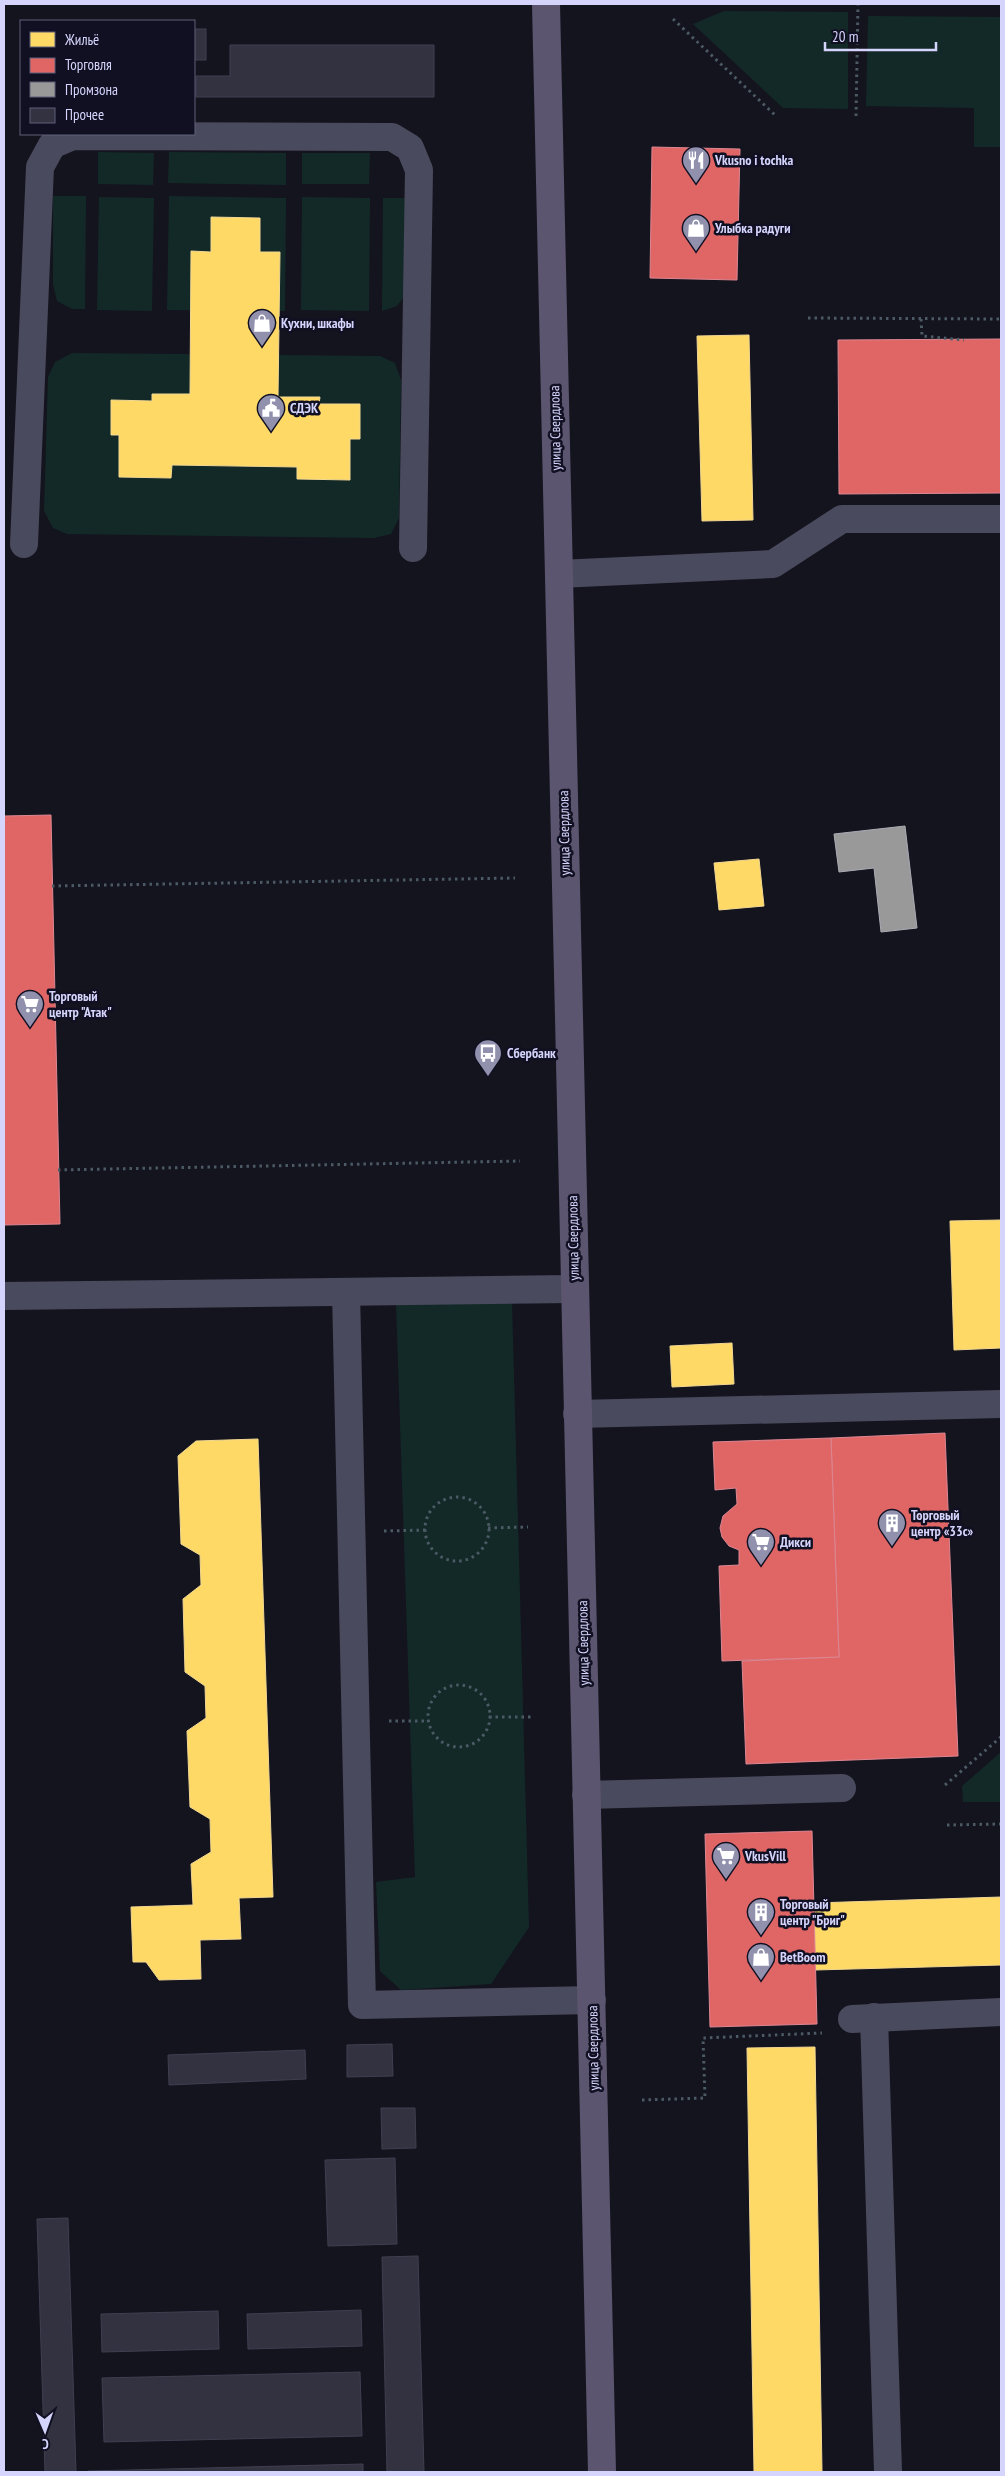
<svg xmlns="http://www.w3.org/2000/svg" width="1005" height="2476" font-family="'PT Sans Narrow',sans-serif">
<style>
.green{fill:#132928}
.homes{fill:#ffd966;stroke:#f2d893}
.shops{fill:#e06666;stroke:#dd8793}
.industry{fill:#999;stroke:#ababb7}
.building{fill:#323240;stroke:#403f51}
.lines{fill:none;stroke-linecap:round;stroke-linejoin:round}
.path{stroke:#4b5a64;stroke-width:3;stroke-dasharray:2.5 4;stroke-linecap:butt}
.minor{stroke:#4a4a5e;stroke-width:28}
.major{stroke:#5c556f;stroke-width:28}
.labels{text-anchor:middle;stroke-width:5;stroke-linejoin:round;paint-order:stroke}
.poi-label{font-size:14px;font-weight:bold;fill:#d5d4fc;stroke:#111022;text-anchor:start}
.street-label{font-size:14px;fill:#d5d4fc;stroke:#111022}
</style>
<rect width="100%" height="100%" fill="#14141e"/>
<!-- green -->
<g class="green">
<polygon points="724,11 848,12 848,109 783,108 693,24"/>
<polygon points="868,16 1001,17 1001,147 974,147 974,108 866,106"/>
<polygon points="98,152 154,153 153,185 98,184"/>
<polygon points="169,152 286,153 286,185 168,183"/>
<polygon points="302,153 370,153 369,184 302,184"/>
<polygon points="53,196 86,196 85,309 72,309 57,301 53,284"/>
<polygon points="169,196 286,198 285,311 167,310"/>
<polygon points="99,197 154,198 152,311 97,310"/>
<polygon points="302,197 370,198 369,311 301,310"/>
<polygon points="383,198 408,198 407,293 397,306 382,311"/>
<polygon points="72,353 380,356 395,363 401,380 399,518 391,534 374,538 67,534 53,528 44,511 48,377 55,362"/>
<polygon points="512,1301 529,1927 491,1984 401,1990 380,1971 376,1882 415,1877 396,1302"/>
<polygon points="1001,1752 1001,1802 963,1802 962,1786"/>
</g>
<!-- homes -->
<g class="homes">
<polygon points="211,217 260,218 260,252 280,252 278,397 320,397 319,404 360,404 360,439 350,439 350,480 297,479 297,467 172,465 171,478 119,477 119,435 111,435 111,400 152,401 152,394 190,394 191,251 211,252"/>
<polygon points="749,335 753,520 702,521 697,336"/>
<polygon points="759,859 764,906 719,910 714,863"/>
<polygon points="1001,1220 1001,1348 954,1350 950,1221"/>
<polygon points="732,1343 734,1384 672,1387 670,1346"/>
<polygon points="258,1439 273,1897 239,1898 241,1939 200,1940 201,1979 159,1980 146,1962 133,1962 131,1907 193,1905 191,1864 211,1852 210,1819 190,1807 187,1731 206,1718 205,1686 185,1672 183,1599 201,1585 200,1555 181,1544 178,1456 196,1441"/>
<polygon points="1001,1897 1001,1965 815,1970 814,1903"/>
<polygon points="815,2047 822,2472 754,2472 747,2048"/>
</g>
<!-- shops -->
<g class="shops">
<polygon points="652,147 740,149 737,280 650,278"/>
<polygon points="1001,339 1001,493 839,494 838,340"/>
<polygon points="51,815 60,1224 4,1225 4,816"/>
<polygon points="945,1433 958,1756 746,1764 742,1661 839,1657 831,1438"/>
<polygon points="831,1438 839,1657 722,1661 719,1566 739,1565 739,1550 729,1546 722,1537 720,1528 723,1516 737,1504 736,1488 715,1490 713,1442"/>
<polygon points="812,1831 817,2024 710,2027 705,1834"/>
</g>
<!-- industry -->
<polygon class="industry" points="905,826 917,928 881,932 874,868 839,872 834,834"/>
<!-- building -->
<g class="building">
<rect x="194" y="29" width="12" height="31"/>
<polygon points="230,45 434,45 434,97 196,97 196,76 230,76"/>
<polygon points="392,2044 393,2076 347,2077 347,2045"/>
<polygon points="305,2050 306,2079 169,2085 168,2055"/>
<polygon points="381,2108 415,2108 416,2148 382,2149"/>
<polygon points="395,2158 397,2244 328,2246 325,2160"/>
<polygon points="68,2218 76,2472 45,2472 37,2219"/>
<polygon points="418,2256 424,2472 387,2472 382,2257"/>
<polygon points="361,2310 362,2346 248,2349 247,2314"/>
<polygon points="218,2311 219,2349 102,2352 101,2314"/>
<polygon points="360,2372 362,2436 104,2442 102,2378"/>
<polygon points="363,2464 363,2472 88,2472 88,2471"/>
</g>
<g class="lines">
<!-- path -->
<g class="path">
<polyline points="673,19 775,115"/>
<polyline points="856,116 858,4"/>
<polyline points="808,318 1001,319"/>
<polyline points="921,319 922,336 964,340"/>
<polyline points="52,886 515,878"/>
<polyline points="58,1170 520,1161"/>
<circle cx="457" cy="1529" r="32"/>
<polyline points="488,1528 528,1527"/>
<polyline points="384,1531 426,1530"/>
<circle cx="459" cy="1716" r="31"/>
<polyline points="489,1717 532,1717"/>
<polyline points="389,1721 428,1721"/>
<polyline points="945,1785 1001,1737"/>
<polyline points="947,1825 1001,1824"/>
<polyline points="642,2100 705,2098 703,2038 822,2033"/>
</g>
<!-- minor -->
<g class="minor">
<polyline points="24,544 40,167 52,145 73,136 392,137 410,148 419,170 413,548"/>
<polyline points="559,574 773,564 842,519 1001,519"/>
<polyline points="346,1292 362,2005 592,2000"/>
<polyline points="4,1296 574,1289"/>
<polyline points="577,1414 1001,1404"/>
<polyline points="586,1795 842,1788"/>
<polyline points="874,2017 888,2472"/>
<polyline points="852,2019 1001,2012"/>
</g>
<!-- major -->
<polyline class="major" points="546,4 602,2472"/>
</g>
<!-- icons -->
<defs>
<g id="restaurant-pin" transform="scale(1.4375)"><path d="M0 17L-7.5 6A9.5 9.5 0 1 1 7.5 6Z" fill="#9191ae" stroke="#111022"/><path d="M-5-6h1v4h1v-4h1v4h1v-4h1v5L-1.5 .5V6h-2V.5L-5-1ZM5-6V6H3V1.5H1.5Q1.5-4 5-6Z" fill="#fff"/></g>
<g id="shop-pin" transform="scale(1.4375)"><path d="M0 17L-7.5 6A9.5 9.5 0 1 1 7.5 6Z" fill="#9191ae" stroke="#111022"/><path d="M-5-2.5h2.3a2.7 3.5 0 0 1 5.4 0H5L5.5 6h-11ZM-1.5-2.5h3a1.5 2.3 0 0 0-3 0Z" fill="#fff"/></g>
<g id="civic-pin" transform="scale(1.4375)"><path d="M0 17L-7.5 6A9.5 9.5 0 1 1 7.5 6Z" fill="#9191ae" stroke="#111022"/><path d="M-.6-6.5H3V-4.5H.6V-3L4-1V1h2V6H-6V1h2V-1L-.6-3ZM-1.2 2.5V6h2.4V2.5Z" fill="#fff"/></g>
<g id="supermarket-pin" transform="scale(1.4375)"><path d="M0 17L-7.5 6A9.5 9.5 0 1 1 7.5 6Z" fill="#9191ae" stroke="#111022"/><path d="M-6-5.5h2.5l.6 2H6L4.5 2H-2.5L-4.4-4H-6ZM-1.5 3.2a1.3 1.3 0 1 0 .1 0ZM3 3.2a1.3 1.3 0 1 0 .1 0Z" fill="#fff"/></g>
<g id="bus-pin" transform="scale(1.4375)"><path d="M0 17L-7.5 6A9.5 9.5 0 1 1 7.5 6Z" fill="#9191ae" stroke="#111022"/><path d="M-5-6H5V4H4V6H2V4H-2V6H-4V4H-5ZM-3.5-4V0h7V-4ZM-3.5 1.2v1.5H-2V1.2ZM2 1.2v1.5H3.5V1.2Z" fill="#fff"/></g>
<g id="building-pin" transform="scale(1.4375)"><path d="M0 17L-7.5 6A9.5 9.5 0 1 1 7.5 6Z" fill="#9191ae" stroke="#111022"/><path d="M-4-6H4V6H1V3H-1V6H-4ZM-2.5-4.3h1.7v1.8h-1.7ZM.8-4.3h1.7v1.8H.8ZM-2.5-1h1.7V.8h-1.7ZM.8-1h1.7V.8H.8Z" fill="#fff"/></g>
</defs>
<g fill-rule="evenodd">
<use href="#restaurant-pin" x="696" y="160"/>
<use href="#shop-pin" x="696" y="228"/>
<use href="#shop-pin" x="262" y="323"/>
<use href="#civic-pin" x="271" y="408"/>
<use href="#supermarket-pin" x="30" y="1004"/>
<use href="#bus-pin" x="488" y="1053"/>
<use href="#building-pin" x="892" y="1523"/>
<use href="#supermarket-pin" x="761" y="1542"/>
<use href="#supermarket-pin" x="726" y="1856"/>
<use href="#building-pin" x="761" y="1912"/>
<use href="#shop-pin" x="761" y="1957"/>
</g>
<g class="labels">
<!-- poi labels -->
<g class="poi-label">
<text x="715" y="165">Vkusno i tochka</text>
<text x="715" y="233">Улыбка радуги</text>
<text x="281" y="328">Кухни, шкафы</text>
<text x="290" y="413">СДЭК</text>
<text x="49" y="1001">Торговый<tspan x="49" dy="16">центр "Атак"</tspan></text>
<text x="507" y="1058">Сбербанк</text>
<text x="911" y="1520">Торговый<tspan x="911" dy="16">центр «33с»</tspan></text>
<text x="780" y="1547">Дикси</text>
<text x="745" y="1861">VkusVill</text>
<text x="780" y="1909">Торговый<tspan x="780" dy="16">центр "Бриг"</tspan></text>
<text x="780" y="1962">BetBoom</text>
</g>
<!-- street labels -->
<g class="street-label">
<text transform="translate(555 428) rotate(-91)" y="5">улица Свердлова</text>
<text transform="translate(564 833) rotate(-91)" y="5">улица Свердлова</text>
<text transform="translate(573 1238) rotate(-91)" y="5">улица Свердлова</text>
<text transform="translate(583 1643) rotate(-91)" y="5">улица Свердлова</text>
<text transform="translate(593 2048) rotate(-91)" y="5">улица Свердлова</text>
</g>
</g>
<!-- border -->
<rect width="1005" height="2476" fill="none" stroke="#d5d4fc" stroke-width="10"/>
<!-- legend -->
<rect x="20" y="20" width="175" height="115" fill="#111022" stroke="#5f5e79"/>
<rect x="30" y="32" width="25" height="15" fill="#ffd966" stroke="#5f5e79"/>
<text x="65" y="45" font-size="15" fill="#d5d4fc">Жильё</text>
<rect x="30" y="58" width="25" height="15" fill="#e06666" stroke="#5f5e79"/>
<text x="65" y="70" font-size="15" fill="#d5d4fc">Торговля</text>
<rect x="30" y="82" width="25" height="15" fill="#999999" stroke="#5f5e79"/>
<text x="65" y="95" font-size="15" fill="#d5d4fc">Промзона</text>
<rect x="30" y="108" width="25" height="15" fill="#323240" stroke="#5f5e79"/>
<text x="65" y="120" font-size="15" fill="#d5d4fc">Прочее</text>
<!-- north arrow -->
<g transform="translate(45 2431) rotate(178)" stroke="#111022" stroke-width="4" paint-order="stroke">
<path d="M0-4L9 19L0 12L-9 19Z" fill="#d5d4fc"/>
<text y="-8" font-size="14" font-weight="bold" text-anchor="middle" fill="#d5d4fc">С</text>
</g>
<!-- scale -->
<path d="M825 42v8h111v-8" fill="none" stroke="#d5d4fc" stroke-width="2.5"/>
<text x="832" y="42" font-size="15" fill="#d5d4fc" stroke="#111022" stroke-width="4" paint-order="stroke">20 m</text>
</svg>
